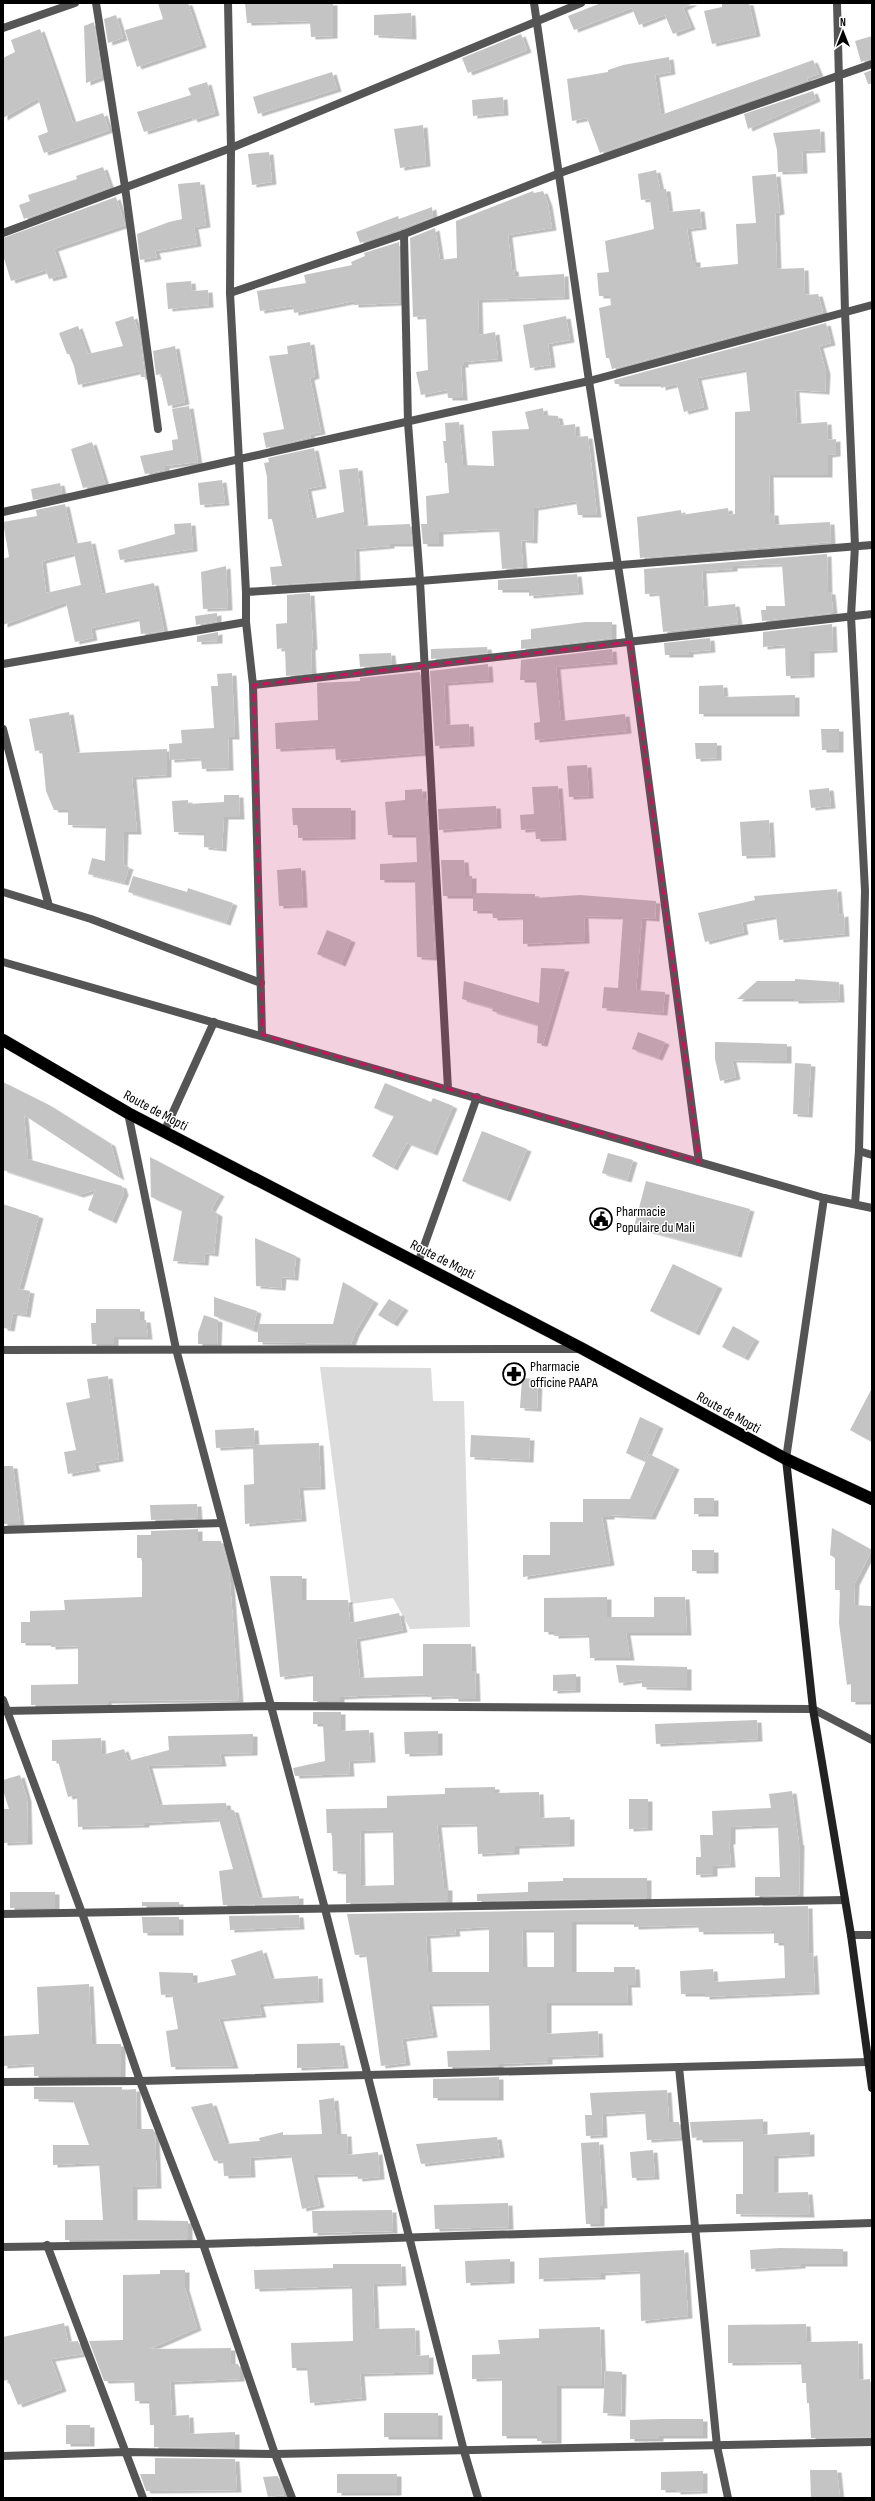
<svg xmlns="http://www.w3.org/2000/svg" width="875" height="2501" font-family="'Sofia Sans Condensed',sans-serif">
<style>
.green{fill:#dcdcdc}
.building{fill:#c4c4c4;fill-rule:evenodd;filter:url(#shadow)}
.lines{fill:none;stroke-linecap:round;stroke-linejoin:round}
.highway-casing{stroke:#dbdbdb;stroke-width:13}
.lane{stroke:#555;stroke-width:8}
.street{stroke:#555;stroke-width:8}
.secondary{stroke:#222;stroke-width:8}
.highway{stroke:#000;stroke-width:12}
.marked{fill:#c2185b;fill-opacity:0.2;stroke:#c2185b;stroke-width:3;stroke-dasharray:8 5;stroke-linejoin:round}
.labels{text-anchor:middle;stroke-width:3;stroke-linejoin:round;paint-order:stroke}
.street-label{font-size:14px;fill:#000;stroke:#fff}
.poi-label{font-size:14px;fill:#000;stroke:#fff;text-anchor:start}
</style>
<defs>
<filter id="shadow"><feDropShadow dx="4.5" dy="2.5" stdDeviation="0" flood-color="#0004"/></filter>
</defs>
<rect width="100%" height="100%" fill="#fff"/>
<!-- green -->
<polygon class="green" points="320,1367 431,1368 433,1401 464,1401 470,1627 410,1629 393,1598 351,1604"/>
<!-- building -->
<g class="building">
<polygon points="158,3 188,3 202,45 137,67 125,30 163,19"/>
<polygon points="245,3 333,3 333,36 311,37 310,21 247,23"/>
<polygon points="601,3 693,3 683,8 691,27 673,34 665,15 639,25 632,8 574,30 568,16"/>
<polygon points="722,3 749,3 756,34 712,44 704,11 722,7"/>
<polygon points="411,13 412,37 374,35 374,15"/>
<polygon points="116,15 123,38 108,43 104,19"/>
<polygon points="94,22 102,77 86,83 84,26"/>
<polygon points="40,29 73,123 103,113 109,130 44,153 38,136 48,132 38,98 3,118 3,58 15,52 11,40"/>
<polygon points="521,34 527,50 468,73 462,58"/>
<polygon points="872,36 872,59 861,62 855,41"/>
<polygon points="669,57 671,72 655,75 661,115 813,60 819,74 807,78 808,80 600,153 587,118 572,121 567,79 608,72 608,70 623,65"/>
<polygon points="872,70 872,84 868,84 864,73"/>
<polygon points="332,72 337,89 258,114 253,97"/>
<polygon points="207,82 215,113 193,120 192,117 144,132 137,112 191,95 188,88"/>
<polygon points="813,91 816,99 748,129 744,114"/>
<polygon points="503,97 504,113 473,116 472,100"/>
<polygon points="423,125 426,164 400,168 394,129"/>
<polygon points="820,129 821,150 802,151 803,171 778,172 777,150 773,133"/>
<polygon points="269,152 272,182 252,185 248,154"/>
<polygon points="103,167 110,187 24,219 19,205 30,201 28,195 77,179 76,176"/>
<polygon points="656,170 660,189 666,189 669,212 700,209 702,227 687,229 692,260 696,260 696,268 738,264 736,224 756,223 752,176 776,174 780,212 775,213 777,269 804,268 805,295 818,294 823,312 612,369 609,358 606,358 599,308 611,305 610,296 599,296 597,273 609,272 605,241 654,229 650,199 641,200 638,174"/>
<polygon points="200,182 206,225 194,227 197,244 155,251 157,257 140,260 137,234 169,222 182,219 178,184"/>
<polygon points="533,191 534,193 543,191 548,204 552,228 508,235 512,269 514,269 515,277 564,274 565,297 478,300 479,335 495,332 498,359 464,362 464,365 461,365 463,398 448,398 447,390 421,395 416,372 428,370 426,316 413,317 410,238 435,228 440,260 457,258 456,221"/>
<polygon points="116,197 125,225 54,249 63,275 49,279 46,270 11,281 3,255 3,238"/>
<polygon points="432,207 433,217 360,243 356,232 398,216 399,219"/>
<polygon points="399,242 400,303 354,305 354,301 294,313 293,306 260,311 257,291 306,283 304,275 352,265 351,262 365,256 364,253"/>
<polygon points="191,281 192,291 208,290 209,305 168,309 166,283"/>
<polygon points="133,316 140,337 145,377 141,377 140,371 78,385 74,366 69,354 67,354 59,333 78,326 88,354 123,346 115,322"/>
<polygon points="566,316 570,340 548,344 551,365 530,368 523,325"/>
<polygon points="826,323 831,343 819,346 826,372 825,392 795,390 797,424 827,422 828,440 836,439 836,454 828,455 828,475 769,475 770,513 774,513 775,525 830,522 831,542 640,558 637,517 681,510 681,515 728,508 729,515 735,514 735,412 750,411 746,369 697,378 704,407 684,412 677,384 661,388 661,384 615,384 614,380"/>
<polygon points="310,342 315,376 310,378 321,432 310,434 311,437 266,448 263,433 284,429 269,356 288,354 287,346"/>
<polygon points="175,346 185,402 168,406 161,374 156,375 153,351"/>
<polygon points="189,406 198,462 165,466 165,470 145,474 140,456 173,450 172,440 178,439 172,409"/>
<polygon points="543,408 544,415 558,416 560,426 575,424 576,437 588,436 597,515 578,515 576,501 534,508 533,541 521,540 523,567 502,569 499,529 439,532 439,544 423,544 421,524 427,524 426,496 449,493 447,463 445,463 443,441 446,441 445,423 459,422 463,465 494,466 492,431 529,429 525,412"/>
<polygon points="92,442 105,483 83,488 71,449"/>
<polygon points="314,448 322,486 307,489 313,519 344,512 339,470 358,468 364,526 410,524 412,544 390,544 390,546 355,549 356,580 272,585 270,567 282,566 272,519 268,519 267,477 264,463 269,462 268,458"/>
<polygon points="222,480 225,503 200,505 198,483"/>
<polygon points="60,483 62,493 33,500 31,489"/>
<path d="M65,504L74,544L91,541L102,594L154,583L164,631L141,634L139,618L91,628L93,638L75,642L66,602L3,625V559L9,557L3,522L37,516L36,510ZM74,553L81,585L46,593L42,561Z"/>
<polygon points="191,523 193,549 120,560 118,550 175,534 174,524"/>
<polygon points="827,554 828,592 831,592 833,611 831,613 762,621 761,610 766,610 766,606 785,606 782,564 733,566 733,569 702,571 704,607 735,604 738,623 663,632 659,593 645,594 644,569"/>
<polygon points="226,566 228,608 203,609 201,572"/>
<polygon points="577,574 579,592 529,596 529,590 498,590 498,580"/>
<polygon points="310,593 313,647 311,648 312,673 286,676 285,648 277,649 276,624 287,623 287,595"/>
<polygon points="217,613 217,621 196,625 195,616"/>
<polygon points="585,622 612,622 612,638 521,649 521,640 531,639 531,629"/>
<polygon points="832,624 833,650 810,651 810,675 786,676 785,645 763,647 763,632"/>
<polygon points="218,632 218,641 197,642 197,636"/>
<polygon points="710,638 711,650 689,652 689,655 665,655 664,643"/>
<polygon points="487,647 488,653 431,659 431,649"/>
<polygon points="612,649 613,662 556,667 561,721 625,714 627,731 535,740 534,723 540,722 536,680 520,680 521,660"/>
<polygon points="391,653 392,664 360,667 359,654"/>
<polygon points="488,664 489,680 444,683 446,725 469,724 470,744 435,746 430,671"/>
<polygon points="420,672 424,753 336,760 335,746 276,749 275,723 318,720 317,683 360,681 360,678"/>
<polygon points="232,673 235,737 228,737 229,768 202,769 201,758 170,760 169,744 182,743 181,730 214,728 211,686 218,686 217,674"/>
<polygon points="723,685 724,697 795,695 795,714 699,714 699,686"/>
<polygon points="69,712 76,753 167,749 167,775 132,777 137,832 124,832 123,865 129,867 124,883 88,874 92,858 105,861 106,826 68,825 68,810 54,810 46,791 42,750 35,751 29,719"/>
<polygon points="821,729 839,729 839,750 822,750"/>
<polygon points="695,743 717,743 717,758 696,759"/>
<polygon points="587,765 589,796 569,797 567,766"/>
<polygon points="558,786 562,838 536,839 535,829 521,830 520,815 534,814 532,787"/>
<polygon points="829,788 831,806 811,808 809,790"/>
<polygon points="422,789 423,798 426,798 435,958 417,957 415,880 380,880 380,864 417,862 416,835 388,835 385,802 405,800 405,790"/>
<polygon points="224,795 239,795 240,817 224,817 222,849 204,847 204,833 174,832 172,801 188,800 188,804 224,802"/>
<polygon points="496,806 497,826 439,830 438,809"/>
<polygon points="292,808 351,808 351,837 298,838 298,825 293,825"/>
<polygon points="769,820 771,855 742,856 740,822"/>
<polygon points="441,860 464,860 465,876 472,876 472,896 443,896"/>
<polygon points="301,868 303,905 279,906 277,870"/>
<polygon points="133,876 187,892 188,888 233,903 226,923 128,892"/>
<polygon points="837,889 839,915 844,914 845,934 779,940 776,916 742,922 744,932 705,942 698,913 755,900 754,896"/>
<polygon points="473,893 535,894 535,898 580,895 656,901 655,919 642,918 636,990 665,992 663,1013 602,1008 604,987 618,988 623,917 584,916 585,941 523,944 523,917 493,918 492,911 473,911"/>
<polygon points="327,930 351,940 341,964 317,954"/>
<polygon points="541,968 565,969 543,1044 537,1043 538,1025 492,1011 493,1008 462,999 464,981 539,1003"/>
<polygon points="795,979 839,982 840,1000 794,1001 794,999 737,999 757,981 795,981"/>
<polygon points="638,1032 665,1042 658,1058 632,1049"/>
<polygon points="715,1042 787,1044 787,1061 732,1060 736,1077 720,1081 715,1059"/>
<polygon points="795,1063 811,1064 808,1115 793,1114"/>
<polygon points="3,1082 49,1105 111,1144 120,1178 24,1115 28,1159 122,1186 124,1193 112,1221 88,1210 95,1190 79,1195 3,1170"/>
<polygon points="385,1083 431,1102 433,1098 453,1106 433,1153 407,1143 393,1168 372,1156 394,1116 374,1108"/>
<polygon points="482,1131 527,1149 506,1199 462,1181"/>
<polygon points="608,1153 633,1160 627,1180 602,1173"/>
<polygon points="150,1157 220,1194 211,1210 218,1214 214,1254 205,1253 204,1263 173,1261 182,1211 151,1197"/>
<polygon points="646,1181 750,1209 737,1255 634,1227"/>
<polygon points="3,1204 39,1216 19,1289 30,1291 26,1315 13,1313 10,1329 3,1328"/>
<polygon points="255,1238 296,1256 294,1278 282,1277 281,1288 256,1286"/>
<polygon points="673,1264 718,1286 695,1333 650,1311"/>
<polygon points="343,1282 374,1301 355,1333 351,1344 258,1342 258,1324 333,1324"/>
<polygon points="214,1297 257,1311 253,1330 214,1316"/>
<polygon points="389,1299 404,1308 393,1324 378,1315"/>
<polygon points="96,1309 140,1309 140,1320 146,1320 148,1337 114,1337 114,1344 92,1344 91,1323 96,1323"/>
<polygon points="204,1315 218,1320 217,1344 198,1344 198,1333"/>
<polygon points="733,1326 755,1339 744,1358 722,1347"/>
<polygon points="108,1376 119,1459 94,1463 96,1469 68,1474 64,1452 76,1450 66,1403 90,1398 87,1379"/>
<polygon points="522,1378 538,1379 537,1409 520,1408"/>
<polygon points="872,1388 872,1442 850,1430"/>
<polygon points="640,1417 659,1426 644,1461 626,1453"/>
<polygon points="254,1428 255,1445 319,1443 321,1487 299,1488 302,1519 245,1524 244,1485 254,1484 253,1446 216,1448 215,1430"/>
<polygon points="471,1435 530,1438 529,1460 470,1457"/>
<polygon points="649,1454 675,1467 651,1517 610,1515 610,1517 602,1517 610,1563 523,1577 523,1555 550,1555 550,1522 583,1522 583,1499 630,1499"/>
<polygon points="3,1466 13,1466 20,1524 3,1524"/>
<rect x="694" y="1498" width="20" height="16"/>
<polygon points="197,1504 198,1518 151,1520 150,1505"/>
<polygon points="832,1528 872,1550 855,1583 854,1605 871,1606 872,1702 851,1702 851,1684 847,1685 839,1623 840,1590 835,1590 835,1558 830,1555"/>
<polygon points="198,1529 198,1541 221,1541 229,1569 239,1700 107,1701 108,1704 31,1705 31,1685 78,1684 78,1646 51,1647 51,1643 21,1643 21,1622 30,1622 30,1611 65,1610 64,1600 142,1597 142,1558 137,1558 137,1535 151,1535 151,1531"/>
<rect x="692" y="1550" width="22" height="21"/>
<polygon points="270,1576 302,1576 302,1600 348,1600 350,1623 399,1613 403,1630 356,1639 360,1678 423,1676 423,1644 471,1644 472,1671 475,1671 476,1699 454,1699 454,1696 427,1697 427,1694 358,1696 340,1697 340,1701 313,1701 313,1673 280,1677"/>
<polygon points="607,1597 607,1617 654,1617 654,1597 685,1597 687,1633 626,1633 630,1658 590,1658 589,1635 554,1636 554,1632 544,1632 544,1598"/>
<polygon points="616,1665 687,1667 687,1688 642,1687 642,1680 619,1683"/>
<polygon points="576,1674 576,1690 553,1691 553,1675"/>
<polygon points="313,1712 341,1712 341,1731 369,1730 371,1760 349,1761 350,1774 295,1776 293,1768 325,1761 323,1724 313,1724"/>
<polygon points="757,1720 758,1739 656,1744 655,1724"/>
<polygon points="438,1731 438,1753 405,1754 404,1732"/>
<polygon points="253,1734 253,1753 220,1754 222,1764 148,1766 159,1805 226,1803 227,1810 234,1810 259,1898 299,1896 299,1904 223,1905 219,1871 233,1869 219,1819 145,1823 145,1825 78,1827 77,1795 68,1797 58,1761 52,1761 52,1740 101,1738 102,1755 124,1749 128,1761 169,1750 168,1736"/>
<polygon points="20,1775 27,1799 28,1842 3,1843 3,1809 9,1809 3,1790 3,1780"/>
<path d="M495,1787V1793L539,1792L540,1818L570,1817V1844L515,1846V1852L478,1854L477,1824L437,1825L444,1888H448V1901L346,1903V1872L333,1871L332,1833H327L326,1809L387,1808V1796L445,1794V1788ZM393,1830L394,1885L361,1886L360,1831Z"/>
<polygon points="792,1791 799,1843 800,1843 799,1895 755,1896 755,1877 780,1877 778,1825 731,1827 731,1842 729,1842 731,1865 713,1866 713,1874 696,1875 696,1857 701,1857 700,1835 713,1835 712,1811 771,1808 769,1794"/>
<polygon points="629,1799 648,1799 648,1828 629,1829"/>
<polygon points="563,1878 647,1878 647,1898 477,1901 477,1894 528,1892 528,1882 563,1881"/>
<rect x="10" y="1892" width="45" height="16"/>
<rect x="142" y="1902" width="37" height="4"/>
<path d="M808,1906L809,1954L813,1953L815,1992L705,1997V1994H681L680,1971L713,1969L714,1982L785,1978L784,1943H774V1931L699,1932L698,1925L634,1927V1922H572V1972H614V1967H635L636,1985H627L628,2003H547V2034L598,2031L599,2055L548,2057V2062L499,2064V2066L448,2067L447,2051L490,2050L489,2003L428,2004L433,2035L402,2039L406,2063L381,2066L366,1954L355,1955L347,1914ZM489,1927V1972H428L426,1936L456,1934L455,1929ZM522,1930H554V1967H523Z"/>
<polygon points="299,1915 300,1927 230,1930 229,1916"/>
<polygon points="142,1917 179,1917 179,1933 143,1933"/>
<polygon points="262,1950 271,1979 318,1976 319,2000 259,2004 262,2015 219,2019 234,2066 171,2067 166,2031 178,2029 172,1994 161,1995 159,1972 193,1973 193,1984 236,1975 231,1960"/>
<polygon points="89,1984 92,2044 121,2044 121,2076 34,2076 34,2064 3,2066 3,2036 39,2034 37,1987"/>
<polygon points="340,2043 344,2066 297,2068 297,2044"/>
<polygon points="499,2077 499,2098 433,2098 433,2079"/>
<polygon points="34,2087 122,2087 122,2090 136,2089 137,2129 153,2129 155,2134 157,2186 133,2187 133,2220 188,2221 188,2239 65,2240 65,2220 103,2220 99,2163 53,2165 53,2145 89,2145 73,2100 34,2099"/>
<polygon points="667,2090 669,2122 679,2122 681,2138 647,2140 645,2111 602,2114 603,2135 586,2136 585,2115 592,2115 590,2093"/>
<polygon points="334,2098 337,2134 347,2134 348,2155 378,2152 380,2177 358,2179 357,2174 313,2175 320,2205 302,2209 291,2155 250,2158 251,2175 224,2176 223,2160 214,2161 191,2107 212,2103 226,2144 260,2141 259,2138 283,2132 283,2135 322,2134 319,2100"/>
<polygon points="763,2119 763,2135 810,2132 810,2154 774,2156 774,2193 808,2192 810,2215 736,2214 736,2194 743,2194 743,2139 698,2140 698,2137 692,2138 690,2122"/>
<polygon points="497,2137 500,2155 421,2164 416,2144"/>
<polygon points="599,2142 603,2206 600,2206 600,2224 586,2224 581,2143"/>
<polygon points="653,2150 655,2177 632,2178 630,2152"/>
<polygon points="508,2203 509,2227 435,2229 434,2205"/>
<polygon points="392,2210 393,2231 313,2233 312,2211"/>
<polygon points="780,2248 843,2249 843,2264 801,2264 801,2266 751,2269 750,2250"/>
<polygon points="684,2250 688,2316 641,2321 640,2271 601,2273 601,2277 539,2279 539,2258"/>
<polygon points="510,2259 510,2281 466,2283 465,2261"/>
<polygon points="333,2264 401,2264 402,2283 373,2284 375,2329 415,2328 416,2356 429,2355 429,2372 360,2374 362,2398 310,2403 307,2368 292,2368 291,2343 353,2341 352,2286 255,2289 254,2270 333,2268"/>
<polygon points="160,2270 185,2270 185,2288 197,2328 149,2349 231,2348 231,2364 238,2364 240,2369 240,2379 170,2382 172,2416 189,2415 190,2434 235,2432 235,2448 154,2447 154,2425 150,2425 149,2401 135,2401 134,2380 104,2381 89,2341 123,2340 123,2275 160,2274"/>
<polygon points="64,2323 68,2342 78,2341 83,2354 51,2359 62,2389 18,2405 8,2380 3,2381 3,2337"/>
<polygon points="806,2324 807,2342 858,2341 859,2380 870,2379 872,2437 811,2438 809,2403 807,2403 806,2383 802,2383 801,2362 728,2363 728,2325"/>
<polygon points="600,2327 602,2386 557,2386 557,2441 537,2441 537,2436 502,2436 502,2378 472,2379 472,2355 500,2354 498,2340 539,2338 539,2329"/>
<polygon points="605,2371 622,2372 621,2414 603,2413"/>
<rect x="384" y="2413" width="54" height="24"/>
<polygon points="663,2419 703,2419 703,2436 659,2436 659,2439 630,2439 630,2420"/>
<rect x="66" y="2425" width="24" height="19"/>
<polygon points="155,2458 235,2459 237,2490 146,2491 140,2474 155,2474"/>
<polygon points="810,2470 837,2470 840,2498 811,2498"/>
<polygon points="703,2471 703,2491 676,2492 676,2490 661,2490 661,2472"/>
<rect x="337" y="2474" width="60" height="19"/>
<polygon points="278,2476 284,2495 268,2497 263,2477"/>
</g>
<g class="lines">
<!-- highway casing -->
<g class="highway-casing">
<polyline id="highway" points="3,1040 128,1113 583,1349 786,1459 872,1499"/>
</g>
<!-- lane -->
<g class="lane">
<polyline points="96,3 125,187 158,429"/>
<polyline points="47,2245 143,2498"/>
</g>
<!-- street -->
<g class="street">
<polyline points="228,3 231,148 230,293 246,592 246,622 253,685 262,1035"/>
<polyline points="534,3 589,381 630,642 699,1162"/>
<polyline points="837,3 845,312 855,546 851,616 865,891 859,1151 855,1204"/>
<polyline points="3,28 75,3"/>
<polyline points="3,233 231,148 581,3"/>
<polyline points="404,234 408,423 420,581 448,1089"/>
<polyline points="230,293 404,234 560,173 872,64"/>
<polyline points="3,512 589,381 872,305"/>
<polyline points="246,592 420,581 872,545"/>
<polyline points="3,664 246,622"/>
<polyline points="253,685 872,614"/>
<polyline points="3,729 49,906"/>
<polyline points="3,892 91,919 261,983"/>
<polyline points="3,962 824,1198 872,1208"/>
<polyline points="128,1113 176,1349 325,1909 464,2451 478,2498"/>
<polyline points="164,1132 214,1022"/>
<polyline points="859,1151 872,1155"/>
<polyline points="418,1263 477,1097"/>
<polyline points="3,1350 580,1349"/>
<polyline points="786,1459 824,1198"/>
<polyline points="3,1530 222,1523"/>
<polyline points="3,1700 82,1913 140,2081 203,2244 275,2454 292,2498"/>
<polyline points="3,1711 270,1706 813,1709 872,1740"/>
<polyline points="3,1914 845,1900"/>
<polyline points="851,1935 872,1935"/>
<polyline points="679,2067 717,2446 728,2498"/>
<polyline points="3,2082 140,2081 868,2062"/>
<polyline points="3,2247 203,2244 872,2223"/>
<polyline points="3,2456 125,2452 275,2454 872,2442"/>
</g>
<!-- secondary -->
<polyline class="secondary" points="786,1459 813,1709 851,1935 872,2088"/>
<!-- highway -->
<use href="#highway" class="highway"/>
</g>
<!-- marked area -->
<path class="marked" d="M630,642L699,1162L262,1035L253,685Z"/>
<!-- icons -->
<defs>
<g id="civic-ring" transform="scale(1.15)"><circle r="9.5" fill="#fff" stroke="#000" stroke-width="1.5"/><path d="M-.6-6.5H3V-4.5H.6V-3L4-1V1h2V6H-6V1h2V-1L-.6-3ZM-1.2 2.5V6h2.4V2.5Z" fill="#000"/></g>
<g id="pharmacy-ring" transform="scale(1.15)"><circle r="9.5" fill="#fff" stroke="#000" stroke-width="1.5"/><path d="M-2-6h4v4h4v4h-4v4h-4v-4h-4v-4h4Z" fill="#000"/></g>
</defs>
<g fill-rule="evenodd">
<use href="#civic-ring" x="601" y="1219"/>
<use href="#pharmacy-ring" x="514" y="1374"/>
</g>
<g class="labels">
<!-- street labels -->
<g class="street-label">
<text transform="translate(156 1110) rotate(28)" y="5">Route de Mopti</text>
<text transform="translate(443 1259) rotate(27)" y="5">Route de Mopti</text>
<text transform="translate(729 1412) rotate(29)" y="5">Route de Mopti</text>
</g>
<!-- poi labels -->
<g class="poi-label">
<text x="616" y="1216">Pharmacie<tspan x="616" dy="16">Populaire du Mali</tspan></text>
<text x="530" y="1371">Pharmacie<tspan x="530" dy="16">officine PAAPA</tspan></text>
</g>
</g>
<!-- border -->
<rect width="875" height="2501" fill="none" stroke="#000000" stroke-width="8"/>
<!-- north arrow -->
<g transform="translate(843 32)" stroke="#ffffff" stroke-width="3" paint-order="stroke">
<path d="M0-3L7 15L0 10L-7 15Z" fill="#000000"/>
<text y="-6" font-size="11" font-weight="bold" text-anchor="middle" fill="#000000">N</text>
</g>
</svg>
